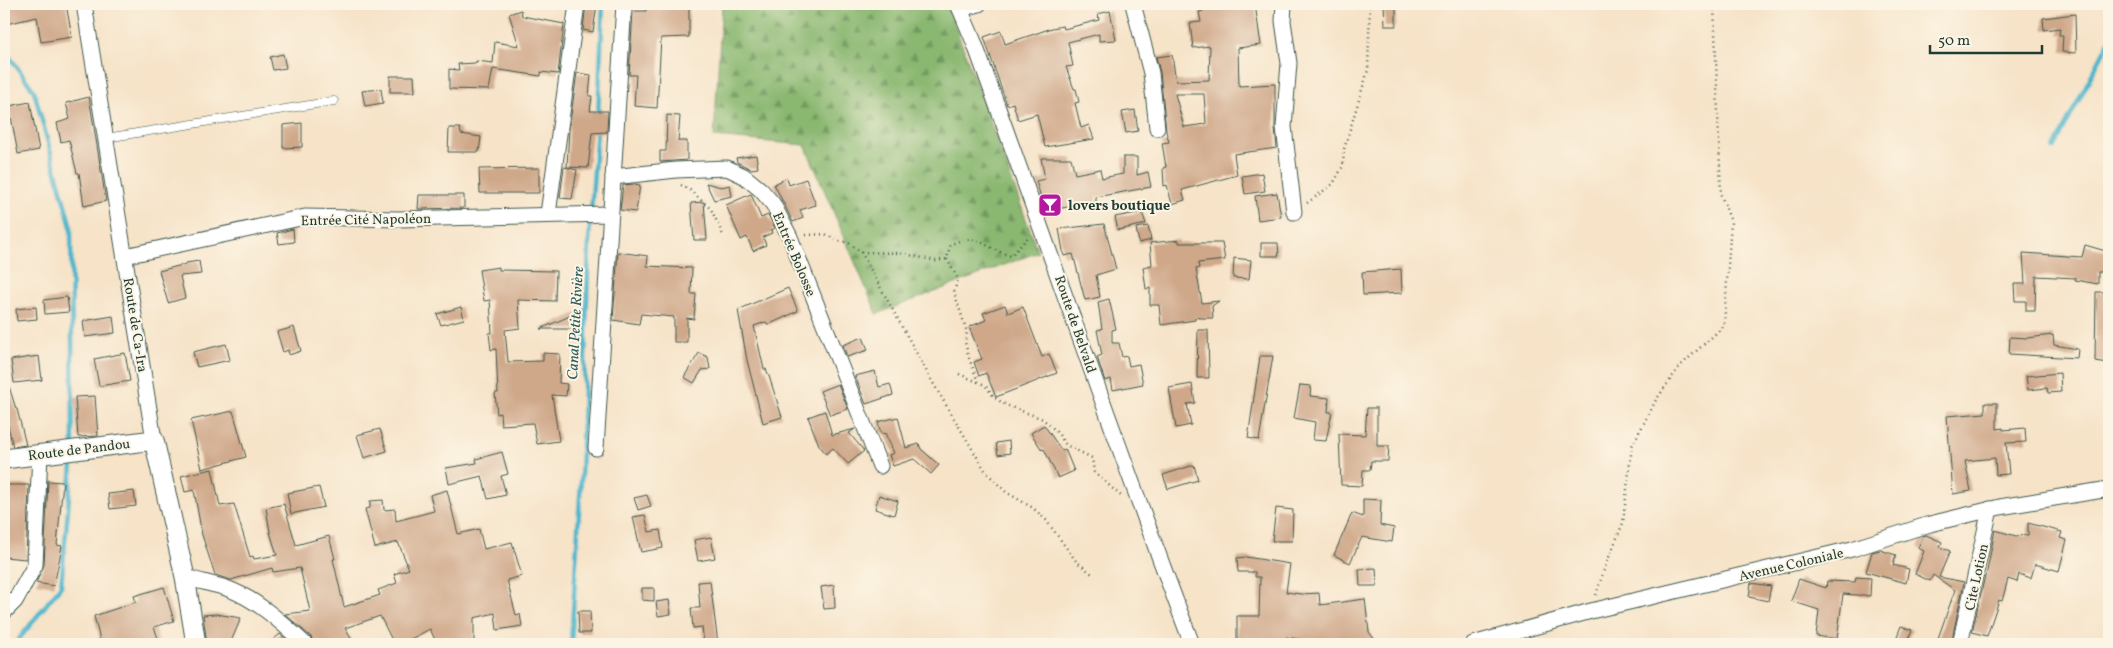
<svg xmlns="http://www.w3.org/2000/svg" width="2113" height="648" font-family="Vollkorn,serif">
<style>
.forest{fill:url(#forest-firs);stroke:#547a52}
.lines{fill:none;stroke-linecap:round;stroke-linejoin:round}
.stream{stroke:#4eb6cc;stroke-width:4.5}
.building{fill:#cfa789;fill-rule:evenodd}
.service-casing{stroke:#3f564a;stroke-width:9}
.minor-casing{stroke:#3f564a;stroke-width:17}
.tertiary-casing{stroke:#3f564a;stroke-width:21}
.path{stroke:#3f564a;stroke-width:2.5;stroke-dasharray:1 4;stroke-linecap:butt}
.service{stroke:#fff;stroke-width:8}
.minor{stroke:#fff;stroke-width:15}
.tertiary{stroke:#fff;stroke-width:19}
.labels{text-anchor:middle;stroke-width:4;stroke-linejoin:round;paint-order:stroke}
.poi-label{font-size:14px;font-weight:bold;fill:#1f3d34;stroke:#fcf5e5;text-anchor:start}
.street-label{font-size:14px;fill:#1f3d34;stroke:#fcf5e5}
.water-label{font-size:15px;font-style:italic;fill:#2b5b5a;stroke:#fcf5e5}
</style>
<defs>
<pattern id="forest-firs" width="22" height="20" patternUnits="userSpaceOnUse" patternTransform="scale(1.25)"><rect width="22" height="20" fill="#8ab871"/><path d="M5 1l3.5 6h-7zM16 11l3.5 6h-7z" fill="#70975e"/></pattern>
</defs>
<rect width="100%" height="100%" fill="#fcf5e5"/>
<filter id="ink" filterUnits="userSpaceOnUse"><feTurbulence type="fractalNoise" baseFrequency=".02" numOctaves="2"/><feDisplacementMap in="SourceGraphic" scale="10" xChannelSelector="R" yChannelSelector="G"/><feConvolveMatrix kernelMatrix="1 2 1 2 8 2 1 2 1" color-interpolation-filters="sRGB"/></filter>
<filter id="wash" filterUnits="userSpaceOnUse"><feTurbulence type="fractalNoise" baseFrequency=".0096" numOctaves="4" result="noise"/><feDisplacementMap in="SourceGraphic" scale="20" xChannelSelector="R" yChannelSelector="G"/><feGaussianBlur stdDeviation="1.12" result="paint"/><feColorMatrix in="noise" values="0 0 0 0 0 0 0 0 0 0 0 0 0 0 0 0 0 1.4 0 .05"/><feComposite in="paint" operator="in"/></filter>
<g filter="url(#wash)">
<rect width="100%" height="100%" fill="#f6e3c8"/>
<!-- forest -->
<polygon class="forest" points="722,4 947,4 1038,252 877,314 805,145 714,137"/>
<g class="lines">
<!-- stream -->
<g class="stream">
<polyline points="4,49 34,91 71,227 73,446"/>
<polyline points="598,116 603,4"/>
<polyline points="2054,148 2109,41"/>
<polyline points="17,644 19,639 61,586 73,454"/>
<polyline points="571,644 581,480 589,241 597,129"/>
</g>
</g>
<g id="blocks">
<!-- building -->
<g class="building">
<polygon points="4,4 66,4 72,37 41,42 37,17 6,24"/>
<polygon points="586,4 597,4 593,32 583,30"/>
<polygon points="646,4 689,4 689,37 661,38 657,108 634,106 636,75 629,75 633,11 646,11"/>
<path d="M1203,4H1215V8L1255,4L1261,45L1238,48L1239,86L1275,84V128L1277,148L1234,154L1237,175L1182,190L1185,200L1172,204L1167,185L1164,186L1163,168L1166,167L1162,143L1169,142L1166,131L1160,72L1156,57L1172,55L1176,81L1209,80L1210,46L1193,48L1190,23L1201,22L1199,12L1203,11ZM1175,94H1204L1206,124L1184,127Z"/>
<polygon points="1384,4 1396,4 1396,26 1385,26"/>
<polygon points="521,10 522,16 564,24 558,74 541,72 541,76 493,69 489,90 449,89 449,69 459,70 458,64 476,63 476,61 493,63 495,42 519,46 509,14"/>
<polygon points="1110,11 1116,40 1099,41 1099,34 1068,42 1073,66 1066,67 1074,89 1076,89 1079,102 1075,103 1081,128 1089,125 1094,139 1045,147 1037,114 1018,120 1013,103 1007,105 984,37 1001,31 1005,44 1052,28 1063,26 1064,29 1099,20 1098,14"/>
<polygon points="2075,14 2076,53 2062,52 2063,35 2059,35 2060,28 2044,30 2043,18"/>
<polygon points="283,54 286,68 273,70 270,57"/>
<polygon points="577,73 591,75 589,96 592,96 590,111 608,111 607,132 592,133 588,168 567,167 569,130"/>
<polygon points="390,76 414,76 415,92 390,92"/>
<polygon points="381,89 383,103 365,106 362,91"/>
<polygon points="89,97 106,201 84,206 79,173 77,173 69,140 61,142 57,123 70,119 66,103"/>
<polygon points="30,102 39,150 18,154 9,106"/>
<polygon points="1135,110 1138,131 1126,133 1122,112"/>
<polygon points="667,115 680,116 678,141 687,141 687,160 660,162 660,151 666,151"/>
<polygon points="302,123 302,147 283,148 283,125"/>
<polygon points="449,128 460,128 461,134 481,137 479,152 448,152"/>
<polygon points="756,155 758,168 751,169 737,162 736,158"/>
<polygon points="1123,157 1137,157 1137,175 1148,172 1151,187 1096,197 1096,202 1045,211 1036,181 1045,179 1041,158 1071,158 1075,174 1100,169 1102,178 1123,174"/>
<polygon points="564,167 577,170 572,199 560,198"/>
<polygon points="539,168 539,193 480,193 479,169"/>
<polygon points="1262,173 1265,191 1245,194 1242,176"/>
<polygon points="787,178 789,185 806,179 816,205 800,210 803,218 793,222 774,184"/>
<polygon points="706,183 721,187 730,185 732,196 714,200"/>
<polygon points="634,184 640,185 636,212 620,210 623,185"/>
<polygon points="1277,193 1281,217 1258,220 1255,196"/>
<polygon points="751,194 761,218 768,215 775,228 771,230 772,233 763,237 766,245 753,251 747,237 741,240 726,205"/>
<polygon points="419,195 464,195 464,208 418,209"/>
<polygon points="704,202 707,240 694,240 691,203"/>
<polygon points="1142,212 1146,224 1118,230 1115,217"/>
<polygon points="1104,224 1116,269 1096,275 1100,297 1085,300 1073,254 1064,256 1059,229"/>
<polygon points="1148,226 1151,240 1139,243 1136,228"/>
<polygon points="293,229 294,242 279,244 277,233"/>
<polygon points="1179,240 1179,243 1222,243 1225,260 1198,263 1199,268 1196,269 1202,303 1219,301 1212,306 1213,318 1198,318 1198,316 1195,318 1195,320 1161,325 1159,305 1150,305 1150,288 1146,289 1143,267 1152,265 1150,243"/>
<polygon points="1261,243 1278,243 1279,256 1261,256"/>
<polygon points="2085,245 2109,252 2109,272 2098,272 2098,284 2075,280 2076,278 2036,276 2035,311 2026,311 2026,301 2015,301 2014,284 2025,284 2023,253 2082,257"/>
<polygon points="618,252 648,256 647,266 692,268 691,294 696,294 694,319 687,318 687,342 674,342 674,317 641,314 639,324 613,320"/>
<polygon points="1234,258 1251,260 1249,279 1233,278"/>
<polygon points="199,261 201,274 180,276 185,298 168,303 159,271 186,264 186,263"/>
<polygon points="499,267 499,270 556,271 555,301 518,300 520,328 505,330 508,362 543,361 543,353 560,354 559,383 567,384 566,396 552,395 559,441 537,444 533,423 501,425 500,413 497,414 495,393 498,393 496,349 491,350 489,333 492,333 490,300 484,301 479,270"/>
<polygon points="1401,269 1402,293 1363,295 1362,272"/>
<polygon points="788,288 798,311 768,325 766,322 754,326 764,369 766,369 769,376 782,417 763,423 747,360 738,310"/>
<polygon points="2096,292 2105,292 2109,363 2095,361"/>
<polygon points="67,297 69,312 45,314 44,300"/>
<polygon points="1109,299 1116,329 1112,330 1112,343 1119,343 1122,357 1127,356 1129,366 1139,364 1143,384 1113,390 1111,379 1105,381 1097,357 1102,355 1097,330 1102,329 1098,302"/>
<polygon points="1005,305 1008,313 1023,307 1042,357 1049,354 1057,373 996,397 986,373 979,376 974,362 982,359 969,327 986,320 983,313"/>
<polygon points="36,307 37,319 17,321 16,309"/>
<polygon points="461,307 464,319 441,325 437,314"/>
<polygon points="577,313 577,329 540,329"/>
<polygon points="113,316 115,333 85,337 83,321"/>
<polygon points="294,327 301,351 289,355 288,350 283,352 277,332"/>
<polygon points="1198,330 1208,330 1209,378 1197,378"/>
<polygon points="2053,335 2054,345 2078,349 2077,358 2009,354 2010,337 2027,338"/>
<polygon points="863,337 868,350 847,357 843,345"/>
<polygon points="226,344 230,360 197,367 193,352"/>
<polygon points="125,353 130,381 99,386 94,359"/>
<polygon points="699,353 708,357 710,369 702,370 694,383 684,377"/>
<polygon points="39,356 42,380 14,383 11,360"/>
<polygon points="1260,356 1273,356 1259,440 1248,438"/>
<polygon points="875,371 879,387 890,384 893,395 866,404 855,376"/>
<polygon points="2060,373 2061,392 2048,393 2047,388 2028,390 2026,376"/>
<polygon points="7,380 16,409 17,409 26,445 13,447 4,409 4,381"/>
<polygon points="838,384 848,409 830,415 820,391"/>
<polygon points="1192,384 1195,403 1187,404 1191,425 1176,428 1169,388"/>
<polygon points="1300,385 1311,386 1310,396 1329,398 1328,412 1332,412 1326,441 1313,440 1315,422 1294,418"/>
<polygon points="95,396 98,436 78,437 75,397"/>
<polygon points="1985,403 1997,403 1997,429 2003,428 2003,430 2025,428 2026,442 2006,443 2009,474 1996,475 1995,458 1965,461 1971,491 1953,494 1947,416 1985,413"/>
<polygon points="1367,408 1377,408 1377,446 1389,446 1388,461 1371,461 1370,470 1363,470 1362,486 1341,485 1339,434 1365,435"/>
<polygon points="233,411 246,457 202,469 191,420"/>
<polygon points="825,411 832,435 855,429 849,433 864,451 848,464 833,448 826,454 819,445 808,417"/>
<polygon points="898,417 906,448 919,444 921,449 939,465 931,474 914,459 893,466 889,455 894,453 885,433 881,434 878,422"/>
<polygon points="1044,425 1062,451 1065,449 1074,471 1058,478 1044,449 1042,450 1031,433"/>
<polygon points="380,429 387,451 364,458 357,435"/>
<polygon points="1009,441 1010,453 998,455 996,443"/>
<polygon points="502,452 508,474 501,476 506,495 488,499 482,476 449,484 446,468 477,463 476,459"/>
<polygon points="1194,465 1198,480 1168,489 1163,475"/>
<polygon points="212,469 220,506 234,504 250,557 253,556 254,559 277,555 270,532 266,508 284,504 296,545 329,536 335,559 333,559 344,607 380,595 378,590 397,583 394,574 409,569 398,542 375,548 365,509 370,508 370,501 383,500 384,510 395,509 396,521 434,511 430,495 447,490 458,534 479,529 484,549 512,542 522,576 507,580 516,615 520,614 522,626 497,630 495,613 474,618 474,644 437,644 430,629 401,644 394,644 380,616 345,628 354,644 314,644 311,637 285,614 310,611 300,568 273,572 272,568 231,580 215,575 202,535 194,490 185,492 181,476"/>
<polygon points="48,481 63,482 57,545 62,546 54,586 36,583 44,565"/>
<polygon points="4,485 29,485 26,559 4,557"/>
<polygon points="319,487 324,507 291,514 287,493"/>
<polygon points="134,491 136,506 110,509 108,494"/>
<polygon points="647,495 651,506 638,510 634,498"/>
<polygon points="879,495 898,501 894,515 875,509"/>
<polygon points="1363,499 1381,500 1380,525 1394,528 1392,542 1362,537 1350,563 1334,555 1352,513 1363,517"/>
<polygon points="1276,508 1293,510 1292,541 1272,541"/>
<polygon points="645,515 649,532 660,530 663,548 641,552 633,517"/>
<polygon points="2028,523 2062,532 2060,538 2067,540 2059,571 2035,564 2031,578 2019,574 2017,582 2008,579 2002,601 1999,600 1987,636 1972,632 1985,576 1986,576 1995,530 2016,536 2028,535"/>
<polygon points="1926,535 1942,542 1940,547 1950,551 1939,577 1964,582 1951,644 1936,644 1955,590 1933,575 1930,581 1915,574 1924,551 1918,548 1923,536"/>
<polygon points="711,537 715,558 698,561 694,540"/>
<polygon points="1880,550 1896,555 1893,565 1909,569 1906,583 1866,572 1872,552"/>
<polygon points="1246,557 1290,564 1286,592 1301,594 1319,593 1320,605 1365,599 1369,632 1378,644 1322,644 1322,642 1286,637 1286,640 1237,640 1237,616 1259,616 1260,577 1255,577 1255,572 1238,572 1237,558"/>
<polygon points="1376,568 1377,586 1360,586 1359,569"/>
<polygon points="1856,577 1871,578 1870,596 1843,594 1837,639 1816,636 1819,610 1791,601 1799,579 1826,588 1827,581 1855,582"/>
<polygon points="710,581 718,644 704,644 702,627 693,628 691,608 700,608 698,582"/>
<polygon points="1751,583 1771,586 1768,601 1749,597"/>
<polygon points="834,585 835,608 824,609 821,587"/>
<polygon points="164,587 174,621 154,627 160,644 101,644 94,616 136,602 134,596"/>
<polygon points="642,588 654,588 654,601 642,600"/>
<polygon points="669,600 671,614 658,616 656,602"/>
<polygon points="578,611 590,611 591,633 579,633"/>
<polygon points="216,614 241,618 230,644 207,644 203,615"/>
<polygon points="1901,626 1912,630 1906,644 1894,644"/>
<polygon points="280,634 281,635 291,644 268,644"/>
</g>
</g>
</g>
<g filter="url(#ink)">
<use href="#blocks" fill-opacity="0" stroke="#3f564a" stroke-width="1"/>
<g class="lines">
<!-- service casing -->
<g class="service-casing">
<polyline id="service" points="106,138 334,101"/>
</g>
<!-- minor casing -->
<g class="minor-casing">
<g id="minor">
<polyline points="84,4 154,440"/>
<path d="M958,4L974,42C1047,242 1116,445 1192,644"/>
<polyline points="1133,4 1151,73 1157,128"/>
<polyline points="1284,4 1283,21 1289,63 1284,127 1294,212"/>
<polyline points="960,9 979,4"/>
<polyline points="613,177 676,170 727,168 744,176 761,190 773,204 790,237 880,466"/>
<polyline points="548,214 577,4"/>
<polyline points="125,256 305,217 399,219 610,214"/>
<polyline points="596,448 624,4"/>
<path d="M185,577C198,581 213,584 226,588C257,599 282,623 305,644"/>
<polyline points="4,612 15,601 35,565 40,453"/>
<polyline points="1473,644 1591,611 1852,549 1930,524 2000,507 2109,489"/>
<polyline points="1960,644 1990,509"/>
</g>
</g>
<!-- tertiary casing -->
<g class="tertiary-casing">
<polyline id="tertiary" points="4,459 154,440 185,577 196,644"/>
</g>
<!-- path -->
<g class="path">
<polyline points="681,185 690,190 711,209 723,235"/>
<polyline points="1307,203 1333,184 1343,166 1344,149 1368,70 1370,4"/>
<path d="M806,235L825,234L839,241L849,243L861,252L901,253L936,261L947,259L950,245C978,230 985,249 1011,256L1029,236"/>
<polyline points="861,252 933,383 986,472 1006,492 1033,508 1046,520 1076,561 1092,574"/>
<polyline points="947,259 958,279 954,292 967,332 965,342 969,358 978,382"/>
<polyline points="959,374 985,385 995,398 1006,405 1043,419 1057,432 1066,445 1092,458 1094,472 1121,496"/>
<polyline points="1596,595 1605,567 1623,523 1632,446 1656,400 1680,366 1724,326 1731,222 1721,195 1714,4"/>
</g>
<!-- service -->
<use href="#service" class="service"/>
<!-- minor -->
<use href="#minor" class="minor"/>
<!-- tertiary -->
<use href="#tertiary" class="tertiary"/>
</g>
</g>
<!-- icons -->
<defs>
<g id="bar-square" transform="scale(1.25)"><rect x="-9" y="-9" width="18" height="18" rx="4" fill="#b5179e" stroke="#fcf5e5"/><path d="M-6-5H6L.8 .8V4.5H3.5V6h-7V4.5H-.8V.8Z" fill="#fff"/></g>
</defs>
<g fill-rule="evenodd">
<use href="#bar-square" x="1050" y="205"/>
</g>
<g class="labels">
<!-- poi labels -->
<g class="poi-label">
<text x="1068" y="210">lovers boutique</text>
</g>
<!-- street labels -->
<g class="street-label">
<text transform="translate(366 219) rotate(-1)" y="5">Entrée Cité Napoléon</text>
<text transform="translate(795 254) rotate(67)" y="5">Entrée Bolosse</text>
<text transform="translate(1076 324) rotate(71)" y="5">Route de Belvald</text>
<text transform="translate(136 325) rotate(81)" y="5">Route de Ca-Ira</text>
<text transform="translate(79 449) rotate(-7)" y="5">Route de Pandou</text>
<text transform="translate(1791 564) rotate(-13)" y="5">Avenue Coloniale</text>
<text transform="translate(1976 577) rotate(-78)" y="5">Cite Lotion</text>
</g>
<!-- water labels -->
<g class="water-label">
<text transform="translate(575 323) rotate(-87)" y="5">Canal Petite Rivière</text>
</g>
</g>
<!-- margin -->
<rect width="2113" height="648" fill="none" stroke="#fcf5e5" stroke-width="20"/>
<!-- scale -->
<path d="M1930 45v8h112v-8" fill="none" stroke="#1f3d34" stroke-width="2.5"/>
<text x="1938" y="45" font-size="15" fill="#1f3d34" stroke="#fcf5e5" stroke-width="4" paint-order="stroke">50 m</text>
</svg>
